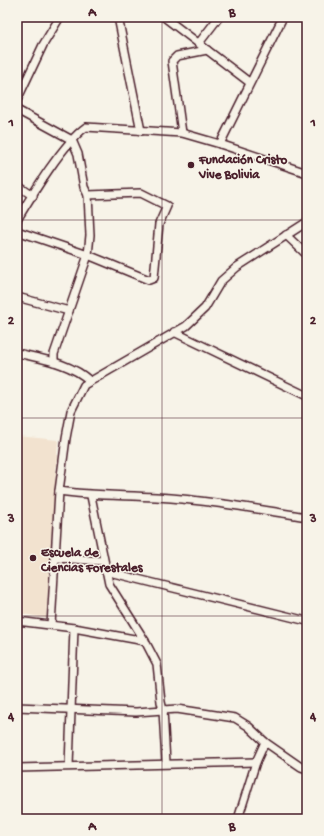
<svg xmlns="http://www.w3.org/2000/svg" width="324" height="836" font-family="'Gochi Hand',sans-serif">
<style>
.built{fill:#f2e2cf}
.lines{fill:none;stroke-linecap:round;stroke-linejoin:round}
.minor-casing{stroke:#4a1f2b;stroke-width:10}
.minor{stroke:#f7f3e8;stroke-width:7}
.grid{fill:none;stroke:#4a1f2b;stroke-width:1;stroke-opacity:0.55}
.poi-dot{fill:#4a1f2b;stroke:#f7f3e8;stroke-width:1.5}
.labels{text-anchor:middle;stroke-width:3;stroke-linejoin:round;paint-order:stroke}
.poi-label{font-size:13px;font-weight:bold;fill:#4a1f2b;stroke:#f7f3e8;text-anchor:start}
.neatline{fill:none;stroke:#4a1f2b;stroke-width:1.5}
.grid-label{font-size:13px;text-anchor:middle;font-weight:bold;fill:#4a1f2b}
</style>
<rect width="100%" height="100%" fill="#f7f3e8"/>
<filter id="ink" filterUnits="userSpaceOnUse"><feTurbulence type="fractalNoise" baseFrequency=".025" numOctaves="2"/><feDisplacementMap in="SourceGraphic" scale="8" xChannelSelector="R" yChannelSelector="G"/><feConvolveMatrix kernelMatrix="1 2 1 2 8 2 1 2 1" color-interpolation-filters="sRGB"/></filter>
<g filter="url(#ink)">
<!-- built -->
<polygon class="built" points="17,436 58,440 46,618 17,613"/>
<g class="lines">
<!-- minor casing -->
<g class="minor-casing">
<g id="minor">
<polyline points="118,17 141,131"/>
<polyline points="164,17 249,82"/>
<polyline points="199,43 219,17"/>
<polyline points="17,100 43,45 60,17"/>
<polyline points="17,110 72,140 78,154 84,187 88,195 90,235 88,255 54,354 54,362"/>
<polyline points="182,133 172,61 177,56 207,50"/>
<polyline points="220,144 283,17"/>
<polyline points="17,185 33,196"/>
<path d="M17,220C32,195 63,143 86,127L182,133L220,144L307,173"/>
<polyline points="17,231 88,255 149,280 154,278 159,224 167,206 141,193 88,195"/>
<polyline points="286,235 307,255"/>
<polyline points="17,297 69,311"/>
<polyline points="174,332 307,396"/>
<path d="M17,353C42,359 71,363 90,381"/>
<path d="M59,491C92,496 124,495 156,497C207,500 257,509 307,517"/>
<polyline points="91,496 109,584 145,641 157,664 161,702 163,710 166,763"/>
<polyline points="56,558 103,561"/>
<polyline points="105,571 307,621"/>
<polyline points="17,621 74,628 145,641"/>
<polyline points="51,625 59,491 66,438 71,411 84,385 186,326 205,308 221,281 237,267 307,222"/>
<polyline points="17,707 136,712 177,709 235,718 248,726 265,742 301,767 307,769"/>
<polyline points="69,766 74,628"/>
<polyline points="17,768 256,762"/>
<polyline points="238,819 256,762 265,742"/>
</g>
</g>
<!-- minor -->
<use href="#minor" class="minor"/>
</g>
</g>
<!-- grid -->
<path class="grid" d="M162,17V819M17,220H307M17,418H307M17,616H307"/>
<!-- markers -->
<g class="poi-dot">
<circle cx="191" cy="165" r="4"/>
<circle cx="33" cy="558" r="4"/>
</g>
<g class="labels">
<!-- poi labels -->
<g class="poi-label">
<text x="199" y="163">Fundación Cristo<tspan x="199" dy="15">Vive Bolivia</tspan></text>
<text x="41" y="556">Escuela de<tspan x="41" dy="15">Ciencias Forestales</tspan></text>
</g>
</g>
<!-- margin -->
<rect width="324" height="836" fill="none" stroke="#f7f3e8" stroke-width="44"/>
<rect x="22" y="22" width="280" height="792" class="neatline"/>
<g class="grid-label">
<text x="92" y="16">A</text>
<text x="232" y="16">B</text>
<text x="11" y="126">1</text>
<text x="313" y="126">1</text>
<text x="11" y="324">2</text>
<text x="313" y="324">2</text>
<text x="11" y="522">3</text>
<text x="313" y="522">3</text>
<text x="11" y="720">4</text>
<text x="313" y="720">4</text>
<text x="92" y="830">A</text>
<text x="232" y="830">B</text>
</g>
</svg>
